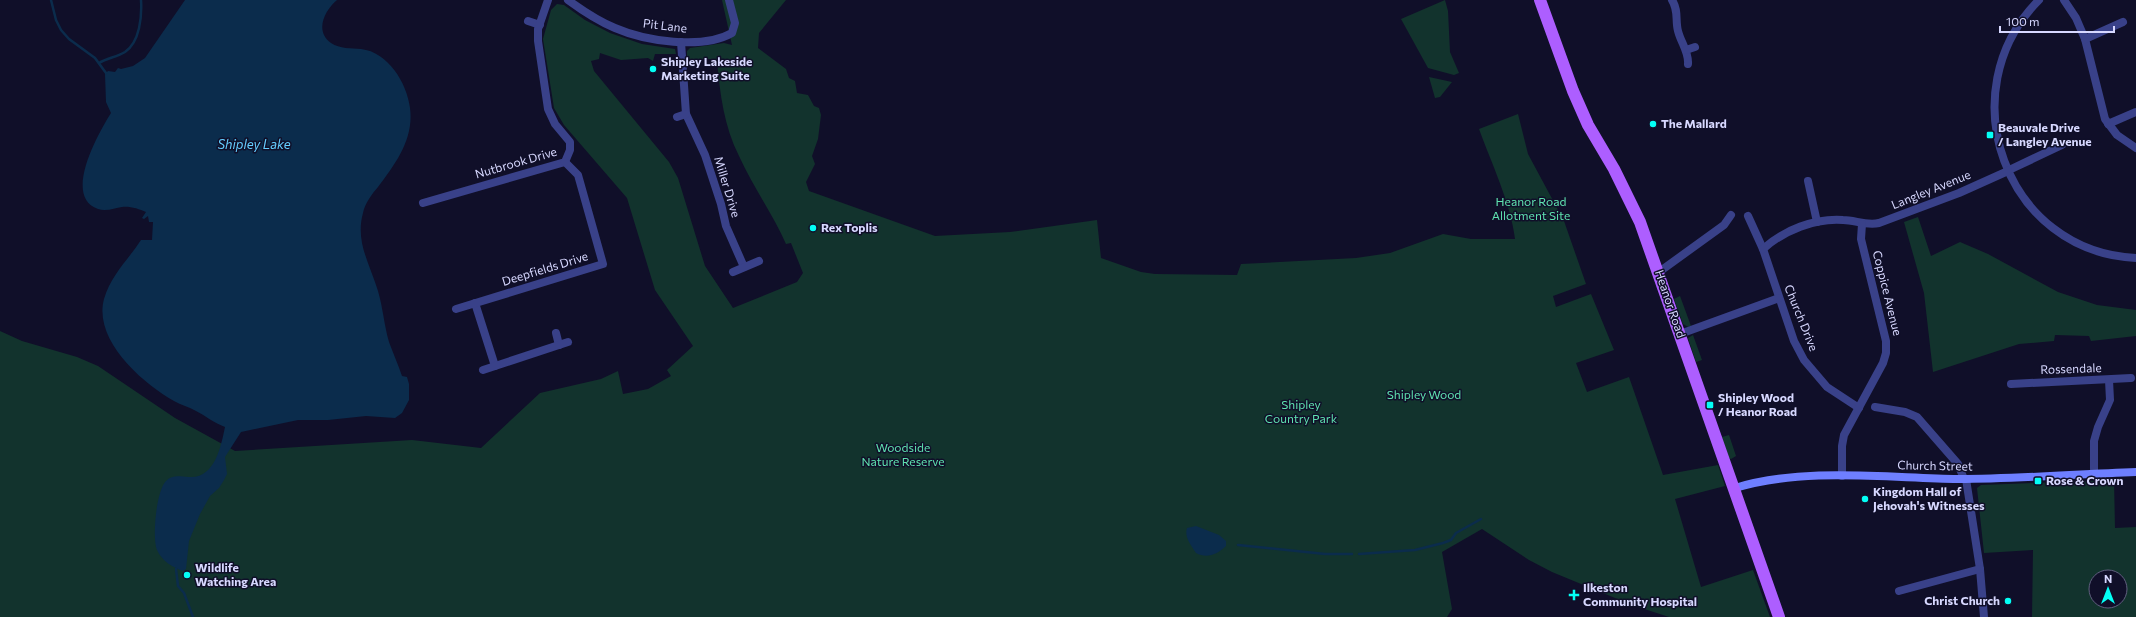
<svg xmlns="http://www.w3.org/2000/svg" width="2136" height="617" font-family="Commissioner,sans-serif">
<style>
.green{fill:#12332d;fill-rule:evenodd}
.water{fill:#0b2c4c}
.lines{fill:none;stroke-linecap:round;stroke-linejoin:round}
.stream{stroke:#0b2c4c;stroke-width:2.5}
.street{stroke:#394189;stroke-width:8}
.secondary{stroke:#6e7fff;stroke-width:8}
.primary{stroke:#ad5eff;stroke-width:12}
.poi-dot{fill:#03fff5;stroke:#100f29;stroke-width:1.5}
.labels{text-anchor:middle;stroke-width:3;stroke-linejoin:round;paint-order:stroke}
.street-label{font-size:12px;fill:#d7d8ff;stroke:#100f29}
.poi-label{font-size:12px;font-weight:bold;fill:#d7d8ff;stroke:#100f29;text-anchor:start}
.park-label{font-size:12px;fill:#5fe3b0;stroke:#100f29}
.water-label{font-size:13px;font-style:italic;fill:#65cdff;stroke:#100f29}
</style>
<rect width="100%" height="100%" fill="#100f29"/>
<!-- green -->
<g class="green">
<path d="M722,0H786L759,33L758,48L786,69L789,78L795,81L797,93L808,95L814,106L819,108L821,115L818,139L812,156L815,164L806,182L809,191L935,236L1010,232L1097,220L1101,258L1141,272L1155,274L1237,275L1241,264L1356,258L1390,253L1443,234L1471,239H1515C1511,204 1491,162 1479,129L1518,114L1528,154L1564,221L1586,284L1553,296L1556,307L1591,294L1614,350L1576,363L1587,392L1629,377L1663,475L1718,465L1725,486L1675,499L1701,587L1753,570L1770,617H1669L1632,605L1552,572L1529,560L1482,529L1442,552L1452,609L1447,617H0V331L22,341L77,357L98,366L175,418L235,451L412,440L481,448L540,393L601,379L618,371L623,394L648,389L671,376L667,370L693,346L655,290L627,198L564,125L554,108L543,39L551,10L557,4L564,5L585,20L610,33L642,44L675,49L676,54H655L653,61L648,58L621,60L600,53L599,59L591,61L594,71L669,162L678,178L705,266L733,308L797,282L803,273L791,243L786,244C774,216 753,187 739,156C724,126 720,94 717,61L715,59H687V51L690,48L724,43L732,45Z"/>
<polygon points="1445,0 1448,11 1450,52 1459,73 1454,75 1428,68 1401,19"/>
<polygon points="1429,77 1452,82 1440,97 1435,98"/>
<polygon points="1918,217 1931,256 1960,242 1988,254 2058,292 2097,305 2136,310 2136,336 2091,341 2089,336 2055,335 2054,341 2019,344 1933,372 1924,293 1904,222"/>
<polygon points="1680,296 1691,326 1688,327 1683,324 1674,299"/>
<polygon points="1693,335 1702,360 1696,362 1688,338"/>
<polygon points="1729,435 1736,456 1731,459 1729,458 1722,437"/>
<path d="M2114,480L2115,528L2136,527V617H2032L2033,550L1984,553L1977,488L1981,485ZM2096,577H2120V601H2096Z"/>
</g>
<!-- water -->
<g class="water">
<path d="M185,0H337C325,10 314,31 331,43C340,49 351,48 361,49C388,52 407,83 410,108C414,139 396,163 378,187C372,194 365,203 363,213C355,242 370,264 378,291C383,308 384,325 389,342C393,353 398,364 402,376L407,377L409,384V400L402,413L395,418L366,416L328,420H298L241,432L225,457L227,474L224,480L219,488L210,496L200,514L189,541L186,569L183,571C172,567 162,561 157,550C152,538 156,491 166,481C173,474 180,477 189,477C215,479 221,446 225,427C214,423 206,416 196,411C189,407 181,405 174,401C142,383 93,340 104,299C111,275 128,260 141,240H152L153,222H149L148,216L144,219L142,218L146,212C139,209 130,206 122,207C115,208 106,212 98,209C62,197 99,132 111,113L106,102L105,74L108,71L115,72L118,68L121,69L133,66L145,58Z"/>
<path d="M1196,526L1219,535L1226,541V546C1218,554 1207,559 1196,553C1191,545 1184,537 1187,528Z"/>
</g>
<g class="lines">
<!-- stream -->
<g class="stream">
<polyline points="51,0 56,20 61,30 69,39 95,58 106,73"/>
<path d="M99,63C107,58 117,57 125,52C140,42 142,16 141,0"/>
<polyline points="1238,545 1325,554 1352,554"/>
<polyline points="1359,554 1415,550 1443,543 1451,540 1456,533 1481,519"/>
<polyline points="176,569 178,586 184,593 193,617"/>
</g>
<!-- street -->
<g class="street">
<path d="M568,0C583,11 598,21 615,28C645,41 702,50 732,33L735,23L729,0"/>
<path d="M1672,0C1679,11 1675,20 1678,31C1681,43 1689,52 1688,64"/>
<path d="M2039,0C1948,91 2005,252 2136,258"/>
<polyline points="2064,0 2076,18 2085,39 2105,119 2117,135 2136,148"/>
<polyline points="528,21 540,25"/>
<polyline points="2085,39 2123,22"/>
<polyline points="681,42 686,114 705,155 721,204 726,226 744,267"/>
<polyline points="1686,50 1695,47"/>
<polyline points="677,117 686,114"/>
<polyline points="2108,124 2136,112"/>
<polyline points="2007,171 2062,145"/>
<polyline points="1808,181 1817,222"/>
<polyline points="423,203 565,162 570,150 570,142 555,124 548,109 538,41 538,29 548,0"/>
<polyline points="1748,216 1763,249 1794,341 1804,360 1827,387 1859,408"/>
<path d="M1763,249C1784,230 1815,218 1843,220C1855,220 1866,226 1879,223L1959,193L2008,171"/>
<polyline points="733,272 759,261"/>
<polyline points="1659,272 1724,225 1731,215"/>
<polyline points="475,303 495,366"/>
<polyline points="456,309 603,264 578,175 565,162"/>
<polyline points="556,333 559,345"/>
<polyline points="1680,334 1779,298"/>
<polyline points="483,370 568,342"/>
<polyline points="2011,384 2131,378"/>
<polyline points="1875,407 1905,412 1917,417 1958,464 1964,479"/>
<polyline points="2094,474 2094,441 2098,427 2110,400 2109,380"/>
<polyline points="1842,476 1842,446 1844,435 1883,363 1886,353 1886,341 1861,239 1862,224"/>
<polyline points="1966,479 1980,569 1984,617"/>
<polyline points="1899,591 1980,569"/>
</g>
<!-- secondary -->
<path class="secondary" d="M1735,488C1803,467 1887,478 1958,479C2017,479 2077,474 2136,472"/>
<!-- primary -->
<polyline class="primary" points="1540,0 1573,91 1588,125 1614,169 1640,222 1779,617"/>
</g>
<!-- markers -->
<g class="poi-dot">
<circle cx="653" cy="69" r="4"/>
<circle cx="1653" cy="124" r="4"/>
<rect x="1986" y="131" width="8" height="8" rx="2"/>
<circle cx="813" cy="228" r="4"/>
<rect x="1706" y="401" width="8" height="8" rx="2"/>
<rect x="2034" y="477" width="8" height="8" rx="2"/>
<circle cx="1865" cy="499" r="4"/>
<circle cx="187" cy="575" r="4"/>
<path d="M1572 589h4v4h4v4h-4v4h-4v-4h-4v-4h4z"/>
<circle cx="2008" cy="601" r="4"/>
</g>
<g class="labels">
<!-- street labels -->
<g class="street-label">
<text transform="translate(665 26) rotate(7)" y="4">Pit Lane</text>
<text transform="translate(516 163) rotate(-16)" y="4">Nutbrook Drive</text>
<text transform="translate(727 187) rotate(73)" y="4">Miller Drive</text>
<text transform="translate(1931 190) rotate(-22)" y="4">Langley Avenue</text>
<text transform="translate(545 269) rotate(-17)" y="4">Deepfields Drive</text>
<text transform="translate(1887 293) rotate(76)" y="4">Coppice Avenue</text>
<text transform="translate(1670 304) rotate(71)" y="4">Heanor Road</text>
<text transform="translate(1801 318) rotate(68)" y="4">Church Drive</text>
<text transform="translate(2071 369) rotate(-2)" y="4">Rossendale</text>
<text transform="translate(1935 466) rotate(1)" y="4">Church Street</text>
</g>
<!-- poi labels -->
<g class="poi-label">
<text x="661" y="66">Shipley Lakeside<tspan x="661" dy="14">Marketing Suite</tspan></text>
<text x="1661" y="128">The Mallard</text>
<text x="1998" y="132">Beauvale Drive<tspan x="1998" dy="14">/ Langley Avenue</tspan></text>
<text x="821" y="232">Rex Toplis</text>
<text x="1718" y="402">Shipley Wood<tspan x="1718" dy="14">/ Heanor Road</tspan></text>
<text x="2046" y="485">Rose &amp; Crown</text>
<text x="1873" y="496">Kingdom Hall of<tspan x="1873" dy="14">Jehovah's Witnesses</tspan></text>
<text x="195" y="572">Wildlife<tspan x="195" dy="14">Watching Area</tspan></text>
<text x="1583" y="592">Ilkeston<tspan x="1583" dy="14">Community Hospital</tspan></text>
<text x="2000" y="605" text-anchor="end">Christ Church</text>
</g>
<!-- park labels -->
<g class="park-label">
<text x="1531" y="206">Heanor Road<tspan x="1531" dy="14">Allotment Site</tspan></text>
<text x="1424" y="399">Shipley Wood</text>
<text x="1301" y="409">Shipley<tspan x="1301" dy="14">Country Park</tspan></text>
<text x="903" y="452">Woodside<tspan x="903" dy="14">Nature Reserve</tspan></text>
</g>
<!-- water labels -->
<g class="water-label">
<text x="254" y="149">Shipley Lake</text>
</g>
</g>
<!-- north arrow -->
<g transform="translate(2108 589)"><circle r="19" fill="#100f29" stroke="#605f7f"/>
<path d="M0-3L7 15L0 10L-7 15Z" fill="#03fff5"/>
<text y="-6" font-size="11" font-weight="bold" text-anchor="middle" fill="#d7d8ff">N</text>
</g>
<!-- scale -->
<path d="M2000 26v6h114v-6" fill="none" stroke="#d7d8ff" stroke-width="2"/>
<text x="2006" y="26" font-size="12" fill="#d7d8ff" stroke="#100f29" stroke-width="3" paint-order="stroke">100 m</text>
</svg>
